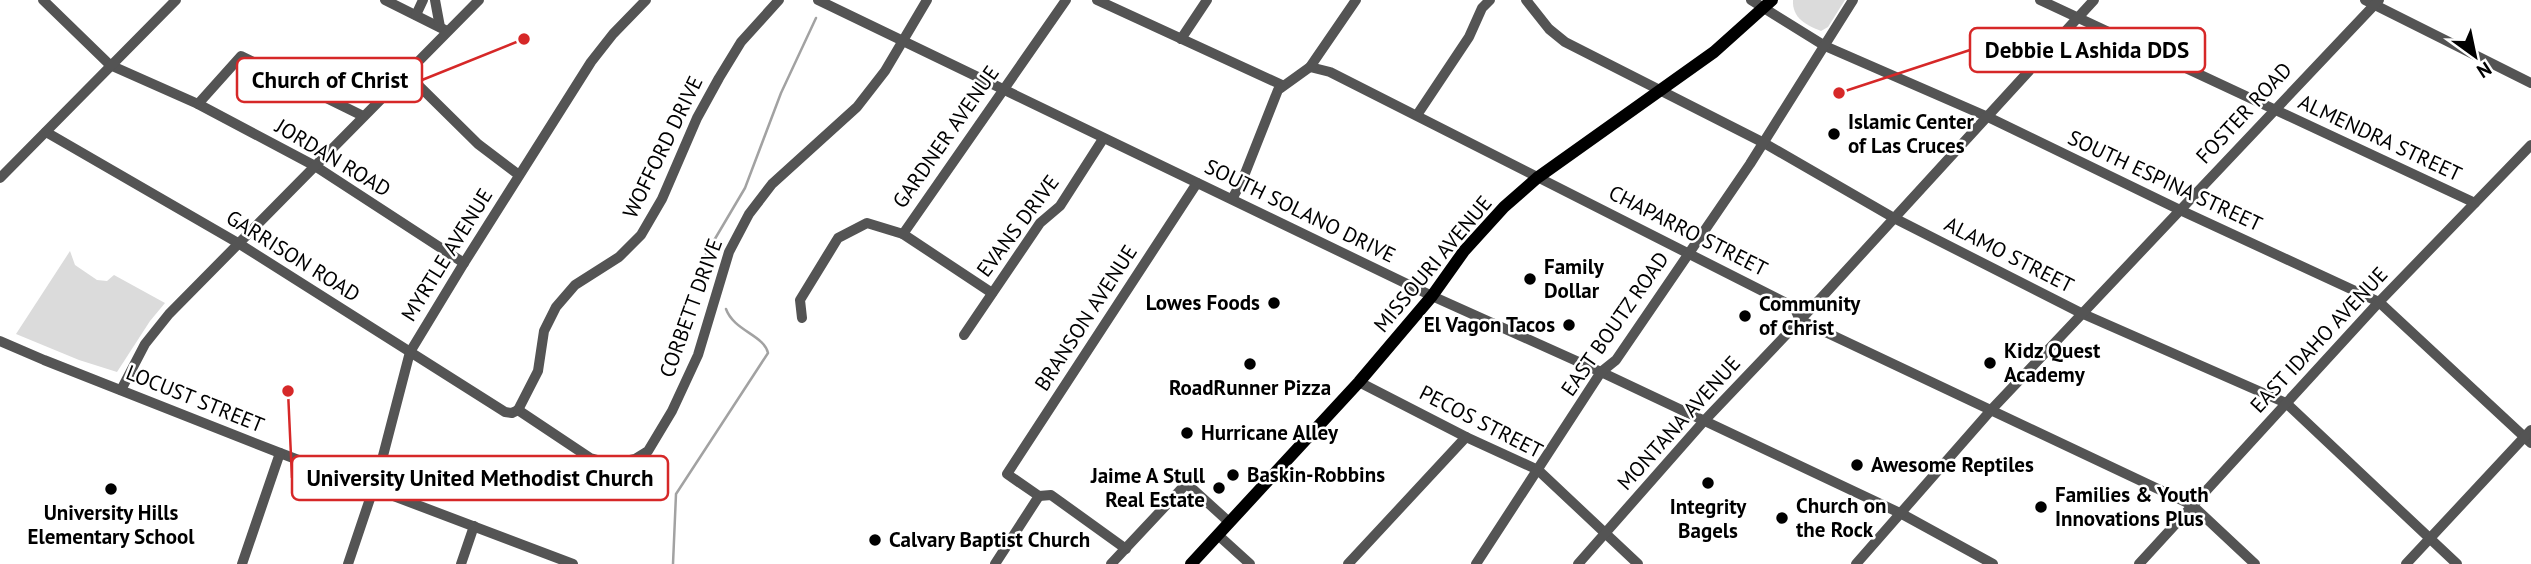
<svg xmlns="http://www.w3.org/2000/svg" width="2531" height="564" font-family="'PT Sans',sans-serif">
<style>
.green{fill:#dbdbdb}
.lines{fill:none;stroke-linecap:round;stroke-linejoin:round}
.stream{stroke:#a2a2a2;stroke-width:2.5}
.minor{stroke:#545454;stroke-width:10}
.major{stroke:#000;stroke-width:12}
.poi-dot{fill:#000;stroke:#fff;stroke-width:2.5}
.labels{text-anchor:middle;stroke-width:5;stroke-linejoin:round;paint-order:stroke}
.street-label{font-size:21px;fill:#000;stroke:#fff}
.poi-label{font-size:21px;font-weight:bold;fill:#000;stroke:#fff;text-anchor:start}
.leader{fill:none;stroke:#d62828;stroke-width:2.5}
.callout-dot{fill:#d62828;stroke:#fff;stroke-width:2.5}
.callout{fill:#fff;stroke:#d62828;stroke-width:2.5}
.callout-label{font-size:23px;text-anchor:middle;font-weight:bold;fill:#000}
</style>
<rect width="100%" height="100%" fill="#fff"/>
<!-- green -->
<g class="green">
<path d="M1793,0H1845L1828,27L1821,31C1806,25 1792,18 1793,0Z"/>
<polygon points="70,251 75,265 97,280 107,281 114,275 165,303 150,321 117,372 79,360 16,334"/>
</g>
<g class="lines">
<!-- stream -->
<g class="stream">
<polyline points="711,272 706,254 745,188 781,93 816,18"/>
<path d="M673,564L676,494L768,353C764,335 734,331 726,309"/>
</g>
<!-- minor -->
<g class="minor">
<polyline points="43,0 110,65 198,104 315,166 464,263"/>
<polyline points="385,0 447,31"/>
<polyline points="435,0 440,27"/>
<polyline points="818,0 1432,296 1601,372 1902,514 1993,564"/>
<polyline points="1097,0 1282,85"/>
<polyline points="1526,0 1549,29 1565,42 1764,143 1894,218 2081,313 2286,403 2457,564"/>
<polyline points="1751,0 1825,46 1988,117 2180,210 2379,302 2531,443"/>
<polyline points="2040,0 2475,203"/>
<polyline points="2365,0 2531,83"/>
<polyline points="416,15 423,0"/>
<polyline points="1181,39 1207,0"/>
<polyline points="1310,67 1330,72 1794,307 1800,320 2192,505 2255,564"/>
<polyline points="406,73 478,144 519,175"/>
<polyline points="198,104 241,56 363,116"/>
<polyline points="1417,115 1469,37 1482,8 1490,0"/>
<polyline points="46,132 238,243 505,412 512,413 518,410"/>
<polyline points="0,178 176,0"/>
<polyline points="1232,199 1242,181 1278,90 1310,67 1356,0"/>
<polyline points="903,234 992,293"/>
<polyline points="802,318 800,300 838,238 867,223 903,234 1066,0"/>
<polyline points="964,335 1040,223 1060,206 1103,139"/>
<polyline points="0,341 44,360 280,453 573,564"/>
<polyline points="1359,382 1466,437 1538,470 1638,564"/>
<polyline points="121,390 145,344 169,314 479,0"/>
<polyline points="518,410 590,458 605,462 621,462 635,459 648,451 672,411 698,355 729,252 749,214 772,184 857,107 885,71 927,0"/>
<polyline points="518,410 538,371 544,331 556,307 575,285 619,257 641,235 662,199 697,118 719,78 741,42 779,0"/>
<polyline points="1175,473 1229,522"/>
<polyline points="1039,496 1051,495 1126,549"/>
<polyline points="1218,535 1250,564"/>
<polyline points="242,564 280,453"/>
<polyline points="348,564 378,475 410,352 464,263 591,62 613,34 646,0"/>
<polyline points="461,564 474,526"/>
<polyline points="995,564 1039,496 1007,474 1197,183"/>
<polyline points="1111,564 1186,484"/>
<polyline points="1348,564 1466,437"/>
<polyline points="1476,564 1601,372 1616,360 1750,164 1853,0"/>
<polyline points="1578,564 1704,421 1822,297 2094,0"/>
<polyline points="1856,564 1992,409 2379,0"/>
<polyline points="2139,564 2379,302 2531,145"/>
<polyline points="2406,564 2531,430"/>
</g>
<!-- major -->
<polyline class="major" points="1191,564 1359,382 1432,296 1464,251 1504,207 1537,178 1714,52 1772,0"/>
</g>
<!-- markers -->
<g class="poi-dot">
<circle cx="1834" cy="134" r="7"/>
<circle cx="1530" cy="279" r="7"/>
<circle cx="1274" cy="303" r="7"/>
<circle cx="1745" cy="316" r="7"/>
<circle cx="1569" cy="325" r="7"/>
<circle cx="1990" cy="363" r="7"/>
<circle cx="1250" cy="364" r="7"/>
<circle cx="1187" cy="433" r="7"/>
<circle cx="1857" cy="465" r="7"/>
<circle cx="1233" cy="475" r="7"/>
<circle cx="1708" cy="483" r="7"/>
<circle cx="1219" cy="488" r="7"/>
<circle cx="111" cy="489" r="7"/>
<circle cx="2041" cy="507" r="7"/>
<circle cx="1782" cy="518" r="7"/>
<circle cx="875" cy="540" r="7"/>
</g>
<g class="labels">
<!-- street labels -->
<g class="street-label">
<text transform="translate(2244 113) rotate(-47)" y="7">FOSTER ROAD</text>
<text transform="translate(946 137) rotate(-55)" y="7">GARDNER AVENUE</text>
<text transform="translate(2380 138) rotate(25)" y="7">ALMENDRA STREET</text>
<text transform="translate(663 147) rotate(-64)" y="7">WOFFORD DRIVE</text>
<text transform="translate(333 158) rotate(31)" y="7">JORDAN ROAD</text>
<text transform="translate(2165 181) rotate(25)" y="7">SOUTH ESPINA STREET</text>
<text transform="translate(1300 211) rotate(26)" y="7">SOUTH SOLANO DRIVE</text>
<text transform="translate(1018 226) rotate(-53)" y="7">EVANS DRIVE</text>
<text transform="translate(1688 231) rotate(27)" y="7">CHAPARRO STREET</text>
<text transform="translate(447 255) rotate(-58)" y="7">MYRTLE AVENUE</text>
<text transform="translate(2009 255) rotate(27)" y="7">ALAMO STREET</text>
<text transform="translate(293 256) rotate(32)" y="7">GARRISON ROAD</text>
<text transform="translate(1433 264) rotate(-50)" y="7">MISSOURI AVENUE</text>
<text transform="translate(691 308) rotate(-70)" y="7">CORBETT DRIVE</text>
<text transform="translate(1086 318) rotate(-57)" y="7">BRANSON AVENUE</text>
<text transform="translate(1615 324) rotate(-55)" y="7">EAST BOUTZ ROAD</text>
<text transform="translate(2319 340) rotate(-47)" y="7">EAST IDAHO AVENUE</text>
<text transform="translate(195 399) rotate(22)" y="7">LOCUST STREET</text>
<text transform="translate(1481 422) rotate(27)" y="7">PECOS STREET</text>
<text transform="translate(1679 423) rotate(-48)" y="7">MONTANA AVENUE</text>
</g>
<!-- poi labels -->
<g class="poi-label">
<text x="1848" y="129">Islamic Center<tspan x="1848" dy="24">of Las Cruces</tspan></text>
<text x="1544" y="274">Family<tspan x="1544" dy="24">Dollar</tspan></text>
<text x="1260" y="310" text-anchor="end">Lowes Foods</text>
<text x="1759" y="311">Community<tspan x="1759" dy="24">of Christ</tspan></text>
<text x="1555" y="332" text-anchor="end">El Vagon Tacos</text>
<text x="2004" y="358">Kidz Quest<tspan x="2004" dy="24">Academy</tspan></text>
<text x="1250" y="395" text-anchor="middle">RoadRunner Pizza</text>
<text x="1201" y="440">Hurricane Alley</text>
<text x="1871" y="472">Awesome Reptiles</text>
<text x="1247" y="482">Baskin-Robbins</text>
<text x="1205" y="483" text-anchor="end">Jaime A Stull<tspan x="1205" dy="24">Real Estate</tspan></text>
<text x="2055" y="502">Families &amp; Youth<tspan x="2055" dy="24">Innovations Plus</tspan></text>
<text x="1796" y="513">Church on<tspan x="1796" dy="24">the Rock</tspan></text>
<text x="1708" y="514" text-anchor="middle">Integrity<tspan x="1708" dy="24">Bagels</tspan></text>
<text x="111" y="520" text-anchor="middle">University Hills<tspan x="111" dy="24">Elementary School</tspan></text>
<text x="889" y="547">Calvary Baptist Church</text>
</g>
</g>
<!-- callouts -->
<path class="leader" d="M1839 93L1970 50M524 39L422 80M288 391L292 478"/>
<g class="callout-dot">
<circle cx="1839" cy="93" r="7"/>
<circle cx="524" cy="39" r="7"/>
<circle cx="288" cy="391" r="7"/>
</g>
<g class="callout">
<rect x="1970" y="28" width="235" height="44" rx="7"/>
<rect x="237" y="58" width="185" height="44" rx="7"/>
<rect x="292" y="456" width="376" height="44" rx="7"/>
</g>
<g class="callout-label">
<text x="2087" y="58">Debbie L Ashida DDS</text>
<text x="330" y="88">Church of Christ</text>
<text x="480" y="486">University United Methodist Church</text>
</g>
<!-- north arrow -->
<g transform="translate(2475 56) rotate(147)" stroke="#ffffff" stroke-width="5" paint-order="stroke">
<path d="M0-5L12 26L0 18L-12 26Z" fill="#000000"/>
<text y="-10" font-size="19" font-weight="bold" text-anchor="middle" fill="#000000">N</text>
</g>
</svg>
